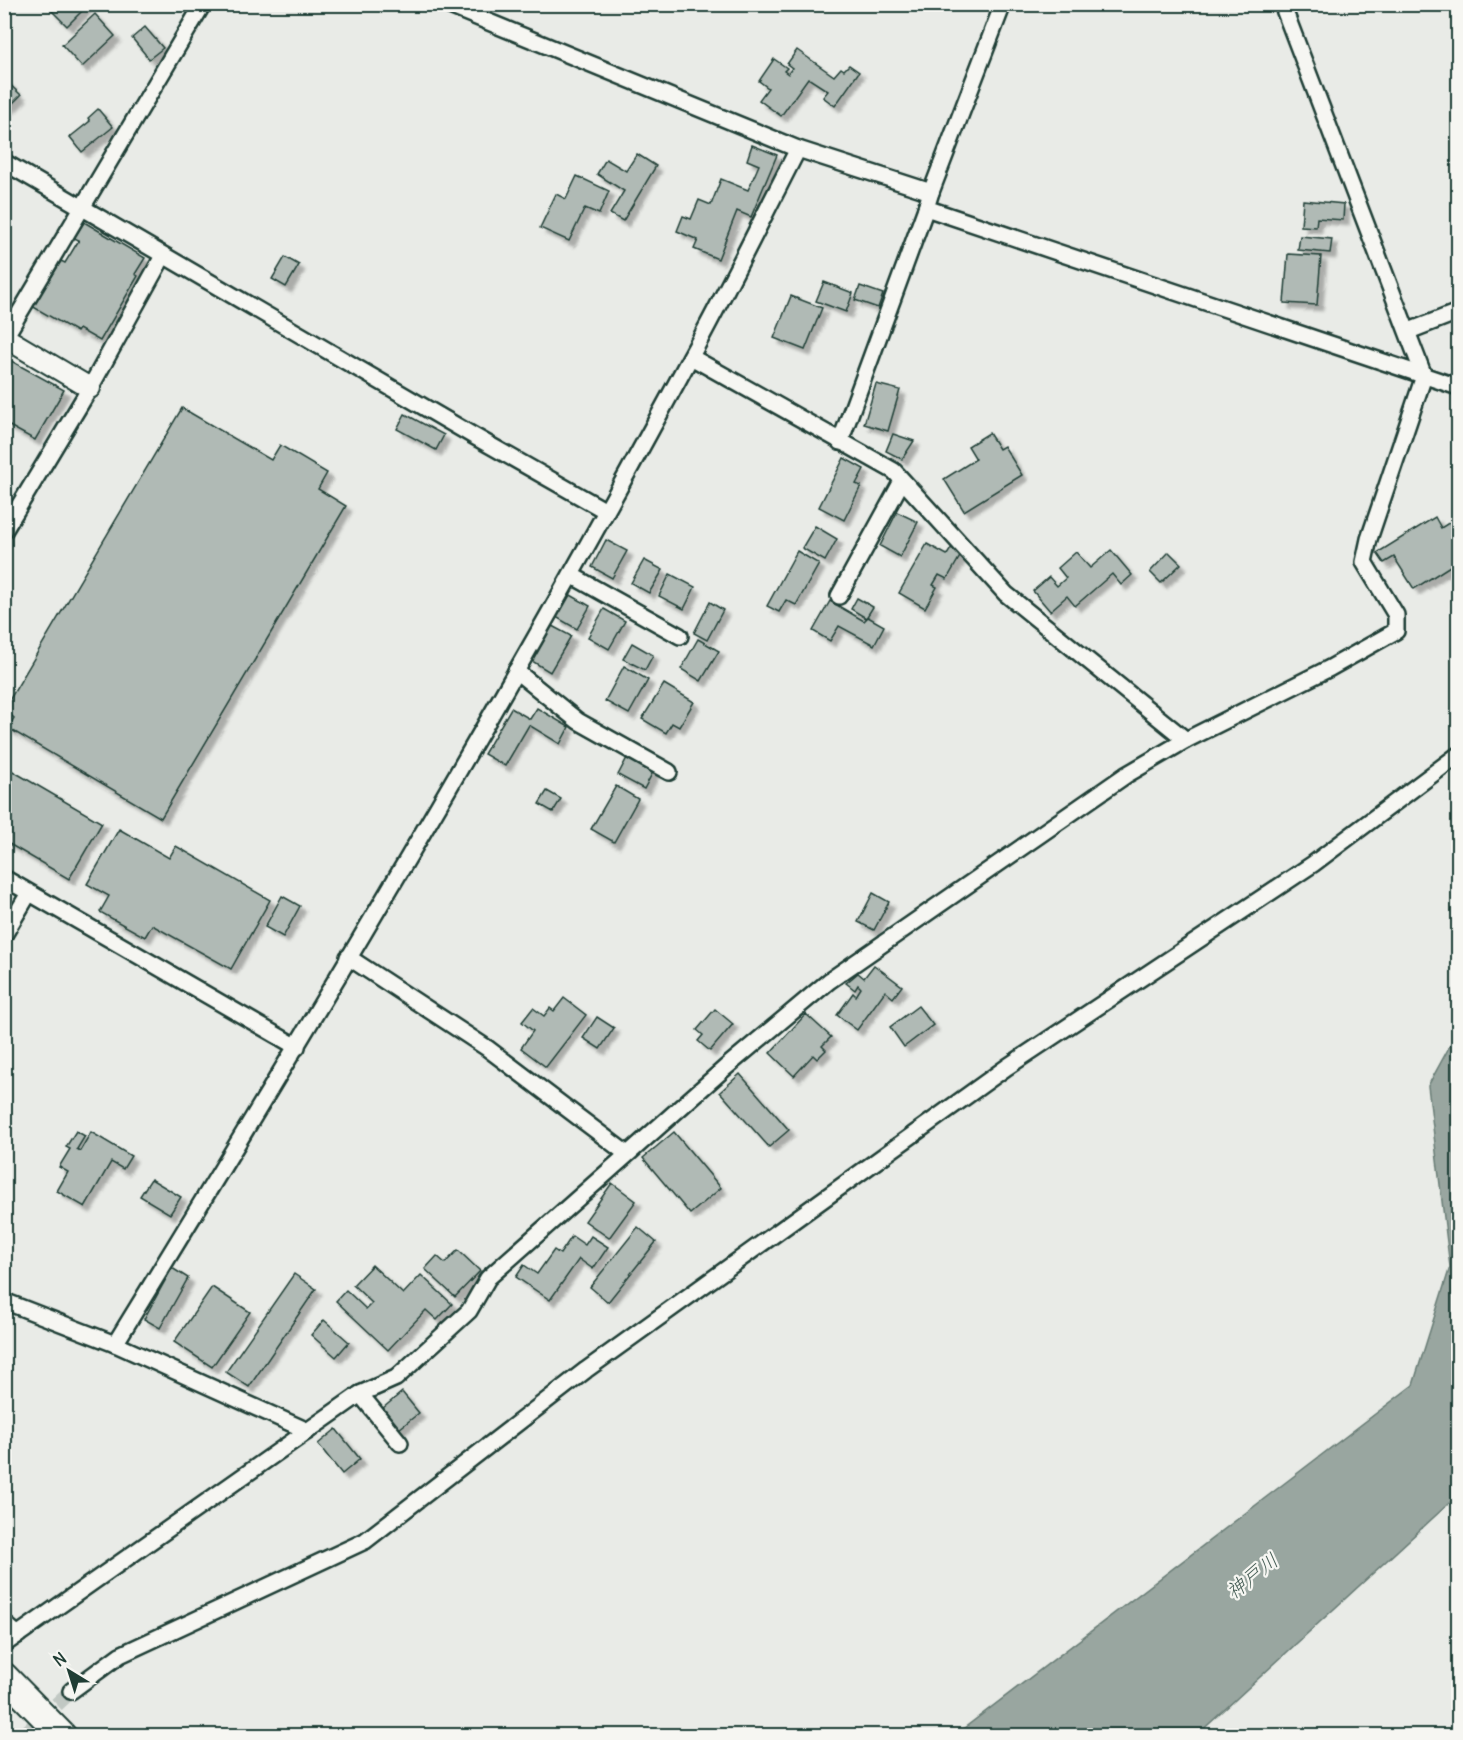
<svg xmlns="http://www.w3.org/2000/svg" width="1463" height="1740" font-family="Delius,'Klee One',sans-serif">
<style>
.water{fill:#99a6a0;stroke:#687c75;stroke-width:1.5}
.building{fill:#b0bab5;stroke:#1f3d34;stroke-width:1.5;filter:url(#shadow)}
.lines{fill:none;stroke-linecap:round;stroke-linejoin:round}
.minor-tunnel{stroke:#c1c8c3;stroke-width:15;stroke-dasharray:15 8;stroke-linecap:butt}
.minor-casing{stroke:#1f3d34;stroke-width:20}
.tertiary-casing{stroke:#1f3d34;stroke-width:24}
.trunk-casing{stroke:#1f3d34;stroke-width:30}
.minor{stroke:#f6f6f2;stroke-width:15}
.tertiary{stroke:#f6f6f2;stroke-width:20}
.trunk{stroke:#f6f6f2;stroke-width:26}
.labels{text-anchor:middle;stroke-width:4.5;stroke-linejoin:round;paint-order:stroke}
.water-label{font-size:20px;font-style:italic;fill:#445c54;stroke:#f6f6f2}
</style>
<defs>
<filter id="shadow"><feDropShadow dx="5.5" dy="5.5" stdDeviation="1.5" flood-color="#0004"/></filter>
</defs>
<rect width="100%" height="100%" fill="#e9ebe7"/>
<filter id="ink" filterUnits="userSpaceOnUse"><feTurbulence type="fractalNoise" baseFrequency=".0167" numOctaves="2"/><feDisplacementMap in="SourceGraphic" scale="12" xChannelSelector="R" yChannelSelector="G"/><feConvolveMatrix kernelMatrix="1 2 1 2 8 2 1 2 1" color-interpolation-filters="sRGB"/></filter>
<g filter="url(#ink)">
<!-- water -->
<polygon class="water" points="1458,1031 1458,1495 1197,1735 955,1735 1413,1385 1450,1267 1428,1086"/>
<!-- building -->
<g class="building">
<polygon points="57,4 89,4 67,26 51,10"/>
<polygon points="95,14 115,36 82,67 62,45"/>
<polygon points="145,27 163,48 149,59 132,38"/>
<polygon points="797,50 834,76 841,68 844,70 849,65 859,72 835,106 823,97 828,91 808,78 781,116 759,100 768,88 759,81 774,59 787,68 784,71 788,74 792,68 787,64"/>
<polygon points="4,79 21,95 8,108 4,104"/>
<polygon points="98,109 113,127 82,152 70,137 90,121 88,118"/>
<polygon points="752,145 777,155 751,217 737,211 718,259 694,249 698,240 677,231 683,216 691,219 699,200 711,205 721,179 748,190 759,165 747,160"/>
<polygon points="637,154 656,166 623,221 610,214 624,191 597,174 606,159 626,171"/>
<polygon points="577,176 609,191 599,214 585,208 569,241 540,228 556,194 566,199"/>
<polygon points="1303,200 1344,204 1343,220 1317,218 1316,227 1301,226"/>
<polygon points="84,222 145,258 135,274 138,276 100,341 79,329 77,332 30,305 47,275 51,278 61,261 65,263 79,240 74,238"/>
<polygon points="1300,236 1332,239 1330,253 1298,250"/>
<polygon points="1288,254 1321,256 1317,305 1284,303"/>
<polygon points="285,257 299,265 286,287 272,279"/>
<polygon points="824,282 853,293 846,312 816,301"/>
<polygon points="860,286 883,294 878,308 855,300"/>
<polygon points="791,296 822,308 805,350 774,338"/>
<polygon points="4,357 64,390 35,440 4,423"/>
<polygon points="876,384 900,390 888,431 864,424"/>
<polygon points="182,408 271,460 280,445 327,473 318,489 346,506 161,818 8,728 14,718 4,709"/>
<polygon points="405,414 444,435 436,450 397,429"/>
<polygon points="989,433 999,449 1004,446 1022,475 964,511 944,479 976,459 968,446"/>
<polygon points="893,434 914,441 902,459 886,451"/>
<polygon points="844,458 864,469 856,484 861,486 844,520 819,507"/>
<polygon points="897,512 918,522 900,557 880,546"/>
<polygon points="1435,517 1441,528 1458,517 1458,561 1414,589 1394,557 1384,563 1377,553"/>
<polygon points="815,526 837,539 825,561 802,548"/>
<polygon points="606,540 627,551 612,578 592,567"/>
<polygon points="927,544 947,555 952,547 962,553 947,579 939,575 933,585 937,587 925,608 899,593"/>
<polygon points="1111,550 1132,575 1121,585 1112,574 1075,606 1067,596 1050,611 1033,591 1049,577 1057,586 1066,578 1058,568 1076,552 1090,568"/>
<polygon points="797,551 819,564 796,605 786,600 779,612 767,606"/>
<polygon points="1169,552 1181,564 1161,583 1150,572"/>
<polygon points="644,560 663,570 649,593 631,583"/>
<polygon points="670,574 695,587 684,609 659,596"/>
<polygon points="569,594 590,606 577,629 556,617"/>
<polygon points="857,598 873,607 866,618 851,609"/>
<polygon points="830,601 864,621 868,617 884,626 874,645 839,626 830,641 813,631"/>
<polygon points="710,602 723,610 707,640 694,633"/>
<polygon points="604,609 625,621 609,649 588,637"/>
<polygon points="552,626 571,636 550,672 532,661"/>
<polygon points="698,639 719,651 701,681 681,669"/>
<polygon points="632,643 653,655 645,670 623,659"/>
<polygon points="624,666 648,680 629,714 605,701"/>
<polygon points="664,684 694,702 679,727 672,723 666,733 642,719"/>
<polygon points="511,708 530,719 537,708 569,727 560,744 529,725 505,766 484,754"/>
<polygon points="629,754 655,768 644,789 618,775"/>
<polygon points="4,766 102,823 69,879 4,841"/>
<polygon points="616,786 638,799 614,842 591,829"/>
<polygon points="547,791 561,799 553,812 539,804"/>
<polygon points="119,829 169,858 176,846 270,900 231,969 152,925 145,937 100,912 109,896 87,884"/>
<polygon points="873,893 889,902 874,930 858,922"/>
<polygon points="282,896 300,906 283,937 265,927"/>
<polygon points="874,965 902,986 893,998 885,991 857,1030 837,1015 853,993 856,996 861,988 858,985 855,990 846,983 858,973 864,978"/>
<polygon points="564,998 586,1015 546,1067 521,1048 533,1031 522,1022 533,1008 544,1016 550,1008 554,1011"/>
<polygon points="918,1006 933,1025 904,1047 890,1027"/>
<polygon points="715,1009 733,1024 710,1051 698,1041 703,1035 697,1030"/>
<polygon points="806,1014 831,1037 822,1046 826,1050 817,1059 813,1055 794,1076 770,1053"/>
<polygon points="597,1017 614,1028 600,1049 583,1038"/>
<polygon points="740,1074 789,1130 769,1147 720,1092"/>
<polygon points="76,1131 85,1136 77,1149 80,1151 91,1132 131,1156 123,1169 111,1162 85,1207 57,1191 68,1172 59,1167 70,1149 66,1147"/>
<polygon points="674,1132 721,1188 690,1214 643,1158"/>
<polygon points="151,1179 181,1197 170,1214 140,1196"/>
<polygon points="612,1183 636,1201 609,1238 585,1221"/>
<polygon points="638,1227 656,1242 608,1302 590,1287"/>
<polygon points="572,1236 585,1245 591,1236 608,1247 593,1269 579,1259 550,1300 516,1277 524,1265 537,1274 554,1250 560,1254"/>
<polygon points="458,1250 480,1271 455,1297 425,1269 437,1256 445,1263"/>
<polygon points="372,1265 403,1294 421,1275 452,1304 437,1320 426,1310 388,1350 336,1301 346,1290 366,1309 372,1303 353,1285"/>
<polygon points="172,1268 188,1278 160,1328 144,1319"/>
<polygon points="294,1274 316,1289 249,1387 226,1372"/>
<polygon points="212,1287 250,1312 212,1367 174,1342"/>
<polygon points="324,1320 349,1342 336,1357 311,1335"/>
<polygon points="402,1392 419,1413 399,1429 383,1408"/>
<polygon points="336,1429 360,1459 342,1474 318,1444"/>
</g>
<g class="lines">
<!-- minor-tunnel -->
<polyline class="minor-tunnel" points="23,1736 71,1691"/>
<!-- minor casing -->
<g class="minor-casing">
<g id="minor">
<polyline points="445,4 798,149 931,192 926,208 1458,387"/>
<polyline points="4,162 472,435 606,511"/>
<polyline points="931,192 1003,4"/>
<polyline points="1409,331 1458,312"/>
<polyline points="4,339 203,4"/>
<polyline points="691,357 894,471 1006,594 1186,740"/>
<polyline points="840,442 926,208"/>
<polyline points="4,531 90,388 163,256"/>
<polyline points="571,575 680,636"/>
<polyline points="839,596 902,481"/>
<polyline points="516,671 578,721 669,772"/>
<polyline points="4,878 297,1047"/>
<polyline points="4,935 29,893"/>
<polyline points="348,957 487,1048 627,1154"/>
<polyline points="4,1301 115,1344 308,1431"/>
<path d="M115,1344C314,1020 510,693 690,358C728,289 762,219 798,149"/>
<polyline points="360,1394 400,1443"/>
<polyline points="4,1623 18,1635"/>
<polyline points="6,1643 360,1394 396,1378 469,1311 488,1278 725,1068 829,981 1126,775 1186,740 1330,668 1396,631 1396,615 1364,562 1369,539 1424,376 1282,4"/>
<polyline points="71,1691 120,1655 365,1541 586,1370 1007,1067 1313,864 1458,755"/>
</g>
</g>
<!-- tertiary casing -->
<g class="tertiary-casing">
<polyline id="tertiary" points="4,337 90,388"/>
</g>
<!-- trunk casing -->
<g class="trunk-casing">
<polyline id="trunk" points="4,1676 63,1736"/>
</g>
<!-- minor -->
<use href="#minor" class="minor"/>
<!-- tertiary -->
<use href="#tertiary" class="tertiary"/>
<!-- trunk -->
<use href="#trunk" class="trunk"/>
</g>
</g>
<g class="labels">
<!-- water labels -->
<g class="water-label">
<text transform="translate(1252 1576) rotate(-38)" y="7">神戸川</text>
</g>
</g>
<!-- margin -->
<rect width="1463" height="1740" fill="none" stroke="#f6f6f2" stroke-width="24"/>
<rect x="12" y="12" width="1439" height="1716" fill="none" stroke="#1f3d34" stroke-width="2" filter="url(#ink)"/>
<!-- north arrow -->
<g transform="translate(69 1671) rotate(322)" stroke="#f6f6f2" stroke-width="4.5" paint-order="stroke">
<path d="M0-4.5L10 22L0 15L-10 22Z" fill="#1f3d34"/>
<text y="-9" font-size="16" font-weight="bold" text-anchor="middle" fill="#1f3d34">N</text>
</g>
</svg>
